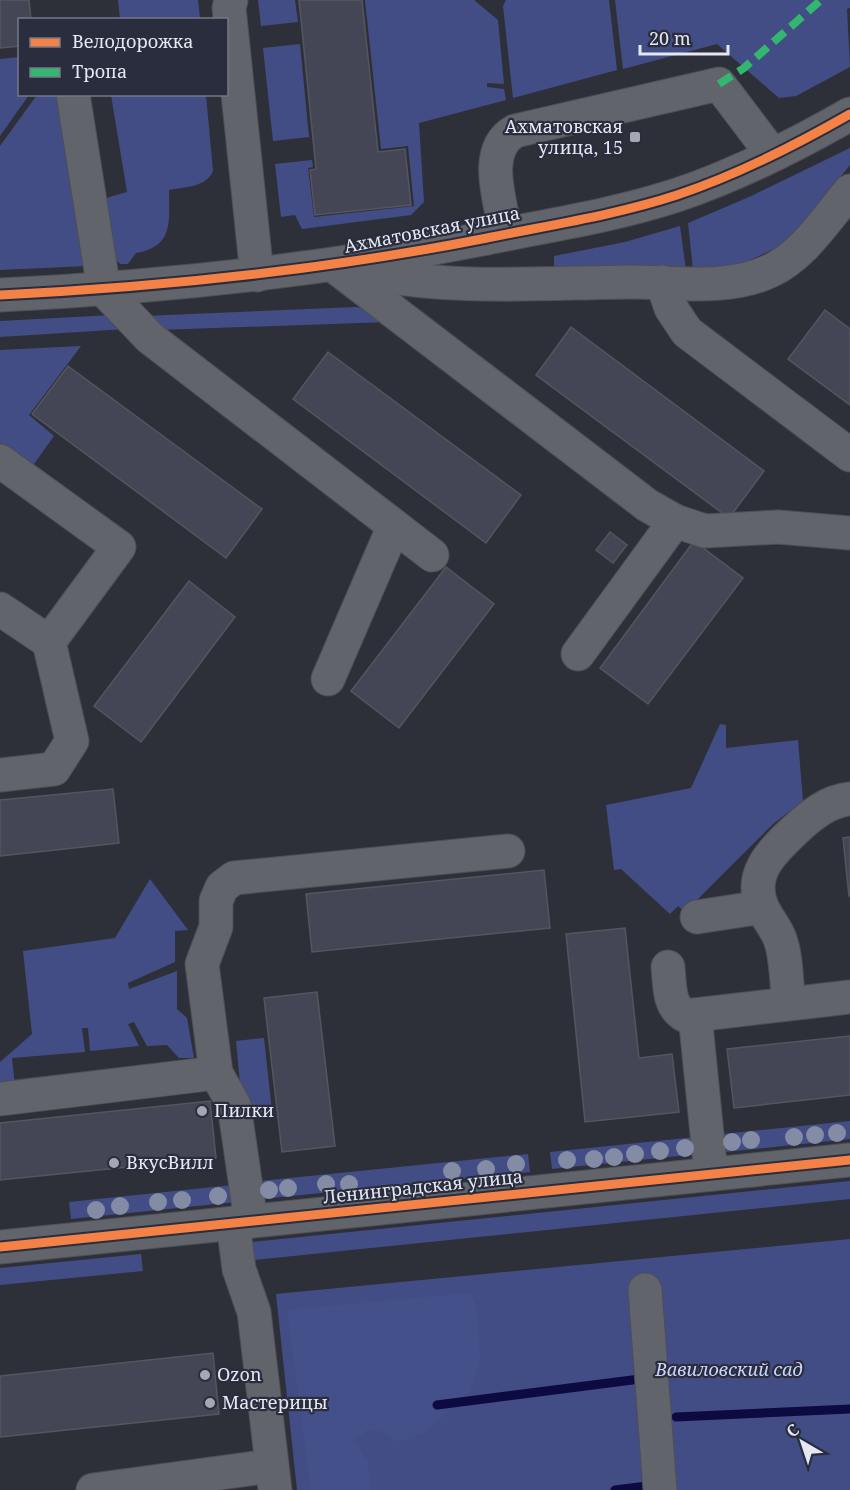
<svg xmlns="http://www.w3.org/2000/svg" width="850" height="1490" font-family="'Noto Serif',serif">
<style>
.green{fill:#434d85}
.forest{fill:#445089}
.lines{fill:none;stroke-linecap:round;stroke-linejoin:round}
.stream{stroke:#0d0a41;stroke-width:9}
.building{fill:#444656;stroke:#54565d;stroke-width:1.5}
.minor-casing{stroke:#4d4e56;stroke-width:35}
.minor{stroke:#62646b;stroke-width:33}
.quiet{stroke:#33b770;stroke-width:8;stroke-dasharray:15 8;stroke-linecap:butt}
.cycleway-casing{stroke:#292d3d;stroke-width:13}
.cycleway{stroke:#f48246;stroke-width:9}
.tree{fill:#848ba4}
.poi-dot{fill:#a5a8b2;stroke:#292d3d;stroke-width:2}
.labels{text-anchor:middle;stroke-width:4.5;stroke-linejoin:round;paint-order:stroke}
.poi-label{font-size:18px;fill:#e5e8f3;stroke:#292d3d;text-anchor:start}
.street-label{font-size:18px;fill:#e5e8f3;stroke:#292d3d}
.park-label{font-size:18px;font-style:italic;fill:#cbd5fc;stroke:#292d3d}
</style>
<rect width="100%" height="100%" fill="#2e3039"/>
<!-- green -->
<g class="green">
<polygon points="118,0 198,0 200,19 120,19"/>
<polygon points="258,0 295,0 298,22 261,26"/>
<polygon points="365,0 474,0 498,20 504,84 487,83 487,87 504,89 506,100 419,123 424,202 411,215 302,229 295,215 281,217 275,164 312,160 313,167 308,168 314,217 414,206 408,146 381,149"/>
<polygon points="506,0 609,0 617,70 513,98 503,6"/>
<polygon points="615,0 850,0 850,8 847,9 850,67 796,96 779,98 717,44 623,69"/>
<polygon points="300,44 309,137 273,141 263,48"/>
<polygon points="19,57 20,94 29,95 0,136 0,59"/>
<polygon points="37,95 58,95 86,266 0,270 0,146"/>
<path d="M111,95H206L213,171C207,187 184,187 169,190C169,222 174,246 136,253L128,264H121L110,256L106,198L127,192Z"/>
<polygon points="850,148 850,165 787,243 746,262 714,271 693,270 688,223 749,197"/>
<polygon points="680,226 686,270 554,268 554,256 625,242"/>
<polygon points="356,307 365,309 388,322 157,330 144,316"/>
<polygon points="113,315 126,329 0,337 0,321"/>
<polygon points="81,346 29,415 54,436 29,471 0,450 0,350"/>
<polygon points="720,724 726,725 726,748 798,740 803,801 773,824 685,912 678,906 670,914 621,869 614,870 606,805 691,788"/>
<polygon points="150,879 188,930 175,931 175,962 128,983 129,989 177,971 177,1009 187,1018 194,1058 179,1058 167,1045 147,1046 134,1022 128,1024 139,1046 90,1051 88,1028 82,1028 85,1052 12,1058 15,1087 0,1090 0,1062 32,1034 23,951 115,938"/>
<polygon points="264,1038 272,1112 243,1114 236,1041"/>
<polygon points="850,1121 850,1139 725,1152 723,1134"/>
<polygon points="696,1137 698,1154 552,1169 550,1152"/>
<polygon points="528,1154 530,1172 262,1199 260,1181"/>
<polygon points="850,1181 850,1199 254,1260 252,1242"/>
<polygon points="233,1185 236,1202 71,1219 69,1202"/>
<polygon points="850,1239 850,1490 297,1490 276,1294"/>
<polygon points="141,1254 143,1271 0,1285 0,1268"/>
</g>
<!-- forest -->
<polygon class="forest" points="470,1293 477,1309 480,1360 470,1391 425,1433 399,1442 380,1431 368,1429 355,1440 368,1461 370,1490 311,1490 287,1310"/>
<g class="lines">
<!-- stream -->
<g class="stream">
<polyline points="437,1405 640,1379"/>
<polyline points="676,1417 850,1409"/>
<polyline points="615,1490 647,1486"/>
</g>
</g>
<!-- building -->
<g class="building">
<polygon points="0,0 29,0 31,20 20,20 20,46 0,48"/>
<polygon points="299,0 362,0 378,152 405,149 411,205 315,215 310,170 316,169"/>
<polygon points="825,310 850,329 850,405 788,359"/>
<polygon points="571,327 764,471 729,518 536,375"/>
<polygon points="328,352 521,495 486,543 293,399"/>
<polygon points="68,366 262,509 226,558 32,414"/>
<polygon points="610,532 627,545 613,563 596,550"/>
<polygon points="694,541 743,578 648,704 600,668"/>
<polygon points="446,567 494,604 399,728 351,691"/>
<polygon points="189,581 235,617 141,742 94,706"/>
<polygon points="113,789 119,843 0,856 0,800"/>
<polygon points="850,837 850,895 849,896 843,838"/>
<polygon points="544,870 550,928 312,952 306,894"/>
<polygon points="625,928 639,1058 672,1054 679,1112 585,1122 566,934"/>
<polygon points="317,992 335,1146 282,1152 264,998"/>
<polygon points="850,1036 850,1095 734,1108 727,1049"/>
<polygon points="210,1101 216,1158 0,1180 0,1123"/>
<polygon points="213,1353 219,1414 0,1437 0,1376"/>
</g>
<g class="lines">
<!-- minor casing -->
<g class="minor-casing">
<g id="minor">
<polyline points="231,0 229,8 257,275"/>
<polyline points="73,94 104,290 150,338 432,555"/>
<path d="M506,234C501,202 481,150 515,131L719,84L772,154"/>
<polyline points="334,266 647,505 675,521 578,654"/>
<path d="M353,270C444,291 538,283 630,282C675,282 728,291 770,271C803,256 826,219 850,191"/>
<polyline points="662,282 671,308 687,332 850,455"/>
<path d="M0,295C164,287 326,270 487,238C550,225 616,215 677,195C737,175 796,145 850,114"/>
<polyline points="0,461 119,547 49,642"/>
<polyline points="675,521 705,531 778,527 850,533"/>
<polyline points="0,609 49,642 72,741 54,769 0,775"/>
<polyline points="328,679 394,526"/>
<polyline points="697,917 762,907"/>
<path d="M668,967C670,986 668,1007 686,1016L850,997"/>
<path d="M789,1003C786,983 787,958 780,939C776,928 767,918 762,907C748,873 773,851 795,830C811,815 828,801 850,799"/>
<polyline points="695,1015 711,1174"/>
<polyline points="0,1099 216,1073"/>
<polyline points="251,1221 234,1105 216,1073 202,964 216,927 216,901 222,887 234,878 508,851"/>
<polyline points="233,1223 239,1269 254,1312 275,1490"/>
<polyline points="0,1247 850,1160"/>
<polyline points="645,1290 660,1490"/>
<polyline points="93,1490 271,1466"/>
</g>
</g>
<!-- minor -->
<use href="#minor" class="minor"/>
<!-- quiet -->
<polyline class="quiet" points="719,84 744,68 821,0"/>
<!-- cycleway casing -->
<g class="cycleway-casing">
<g id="cycleway">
<path d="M0,295C164,287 326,270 487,238C550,225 616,215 677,195C737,175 796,145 850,114"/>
<polyline points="0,1247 850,1160"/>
</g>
</g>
<!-- cycleway -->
<use href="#cycleway" class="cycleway"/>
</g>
<!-- trees -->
<g class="tree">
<circle cx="837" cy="1133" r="9"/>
<circle cx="815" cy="1135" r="9"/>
<circle cx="794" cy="1137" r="9"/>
<circle cx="751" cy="1140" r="9"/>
<circle cx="732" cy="1142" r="9"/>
<circle cx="685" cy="1148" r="9"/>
<circle cx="660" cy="1151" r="9"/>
<circle cx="635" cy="1154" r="9"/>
<circle cx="614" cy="1157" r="9"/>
<circle cx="594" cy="1159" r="9"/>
<circle cx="567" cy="1160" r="9"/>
<circle cx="516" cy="1164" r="9"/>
<circle cx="486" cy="1169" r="9"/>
<circle cx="452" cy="1171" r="9"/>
<circle cx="326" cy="1184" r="9"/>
<circle cx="349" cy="1184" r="9"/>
<circle cx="288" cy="1188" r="9"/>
<circle cx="269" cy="1190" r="9"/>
<circle cx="218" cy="1196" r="9"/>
<circle cx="182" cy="1200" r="9"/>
<circle cx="158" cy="1202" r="9"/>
<circle cx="120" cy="1206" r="9"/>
<circle cx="96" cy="1210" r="9"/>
</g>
<!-- markers -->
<g class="poi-dot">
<rect x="629" y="131" width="12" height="12" rx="3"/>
<circle cx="202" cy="1111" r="6"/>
<circle cx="114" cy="1163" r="6"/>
<circle cx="205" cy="1375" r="6"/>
<circle cx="210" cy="1403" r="6"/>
</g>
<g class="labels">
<!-- poi labels -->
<g class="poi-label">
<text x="623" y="133" text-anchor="end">Ахматовская<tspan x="623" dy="21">улица, 15</tspan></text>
<text x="214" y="1117">Пилки</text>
<text x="126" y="1169">ВкусВилл</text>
<text x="217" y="1381">Ozon</text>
<text x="222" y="1409">Мастерицы</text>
</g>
<!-- street labels -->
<g class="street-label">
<text transform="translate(432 230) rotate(-11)" y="6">Ахматовская улица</text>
<text transform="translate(423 1187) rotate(-6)" y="6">Ленинградская улица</text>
</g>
<!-- park labels -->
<g class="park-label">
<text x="729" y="1376">Вавиловский сад</text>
</g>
</g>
<!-- legend -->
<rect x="18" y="18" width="210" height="78" fill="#292d3d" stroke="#747886" stroke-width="1.5"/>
<rect x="30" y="38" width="30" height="9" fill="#f48246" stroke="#747886" stroke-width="1.5"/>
<text x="72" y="48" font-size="18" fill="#e5e8f3">Велодорожка</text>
<rect x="30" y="68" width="30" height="9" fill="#33b770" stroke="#747886" stroke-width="1.5"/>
<text x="72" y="78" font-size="18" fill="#e5e8f3">Тропа</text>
<!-- north arrow -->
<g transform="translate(802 1442) rotate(321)" stroke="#292d3d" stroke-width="4.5" paint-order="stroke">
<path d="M0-4.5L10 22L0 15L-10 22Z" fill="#e5e8f3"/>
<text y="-9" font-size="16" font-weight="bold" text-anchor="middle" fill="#e5e8f3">С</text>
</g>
<!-- scale -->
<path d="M640 45v9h88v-9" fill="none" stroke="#e5e8f3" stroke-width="3"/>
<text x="649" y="45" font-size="18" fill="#e5e8f3" stroke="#292d3d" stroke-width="4.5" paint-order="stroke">20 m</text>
</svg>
